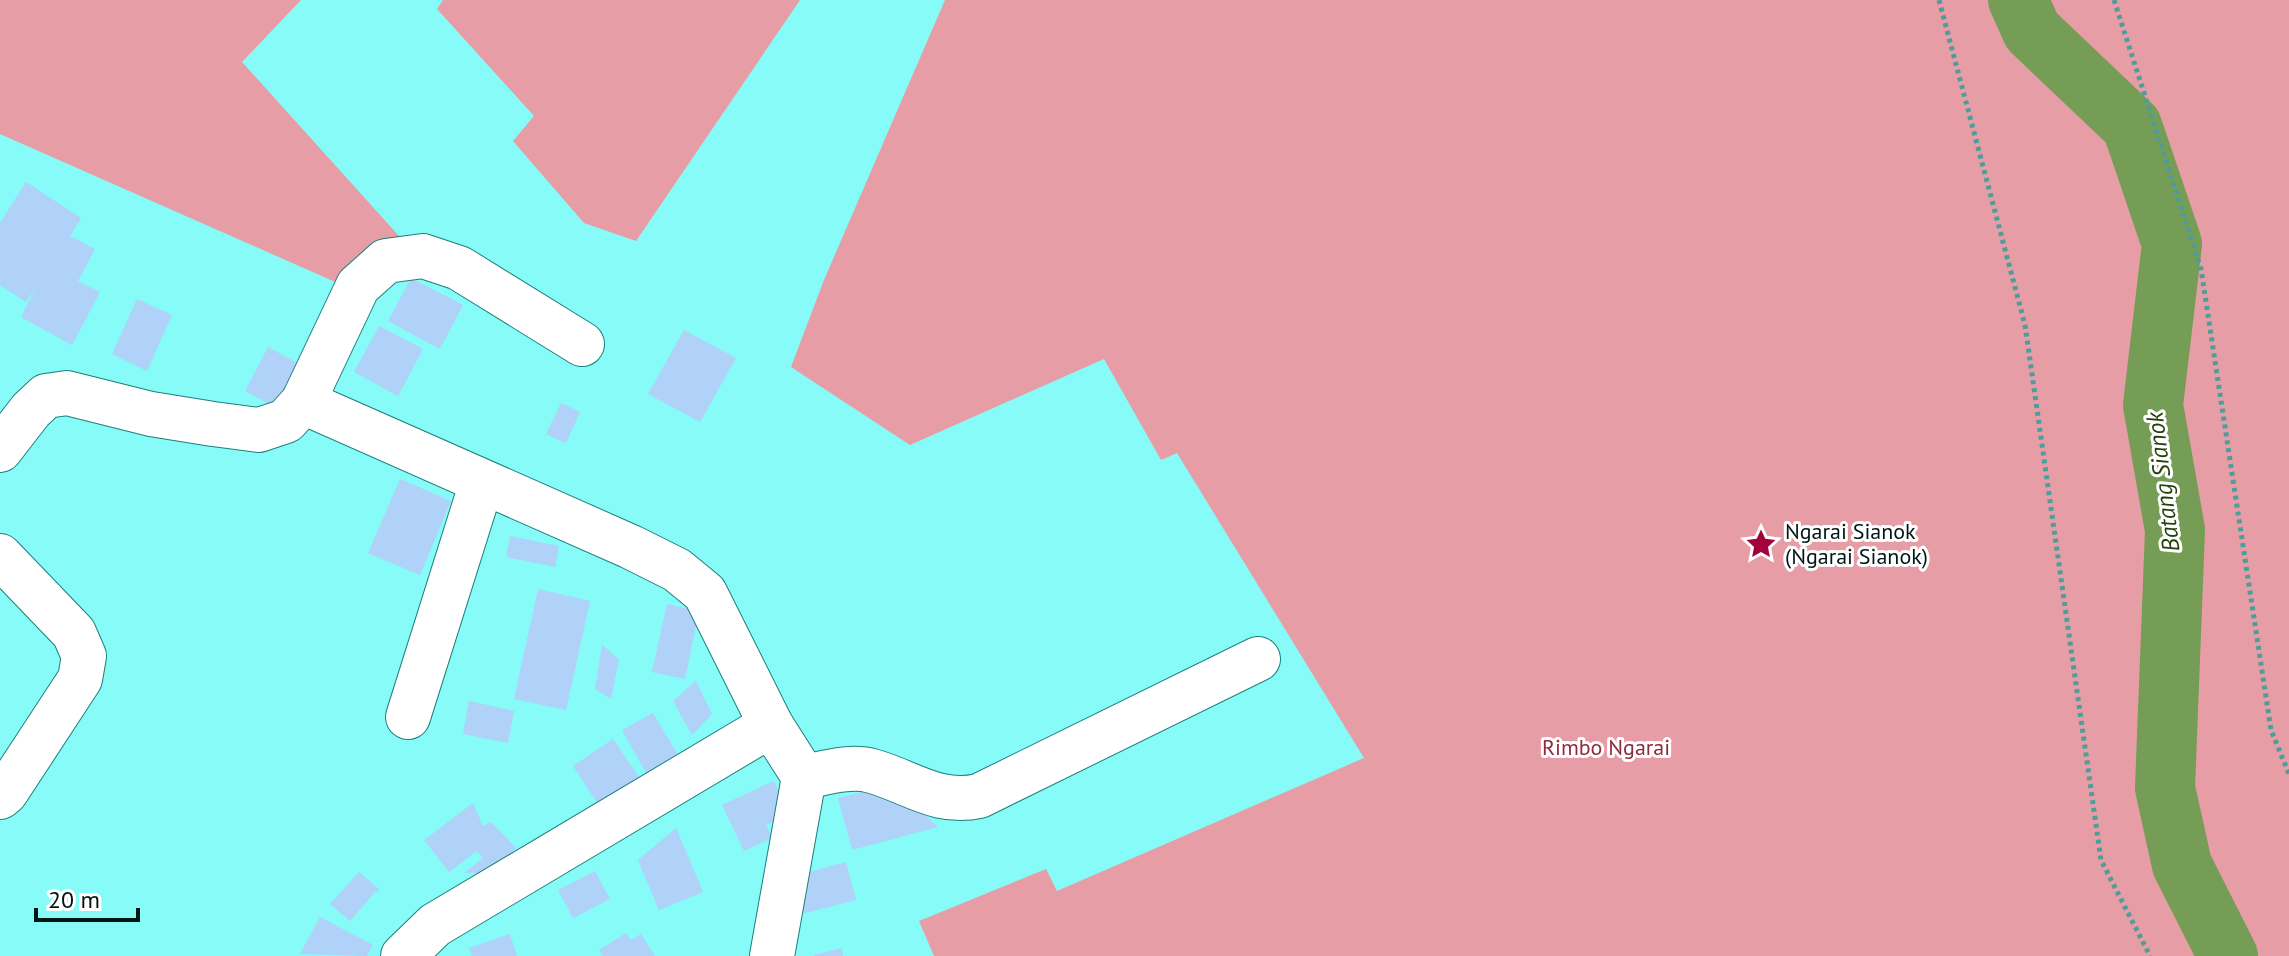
<svg xmlns="http://www.w3.org/2000/svg" width="2289" height="956" font-family="'PT Sans',sans-serif">
<style>
.green{fill:#e79da5}
.lines{fill:none;stroke-linecap:round;stroke-linejoin:round}
.river{stroke:#759d56;stroke-width:60}
.building{fill:#b0d1f8}
.minor-casing{stroke:#1d7f7d;stroke-width:46}
.path{stroke:#4f9d9a;stroke-width:5;stroke-dasharray:4 4;stroke-linecap:butt}
.minor{stroke:#fff;stroke-width:44}
.labels{text-anchor:middle;stroke-width:6;stroke-linejoin:round;paint-order:stroke}
.poi-label{font-size:22px;fill:#001615;stroke:#fff;text-anchor:start}
.park-label{font-size:22px;fill:#8f293e;stroke:#fff}
.water-label{font-size:24px;font-style:italic;fill:#26400c;stroke:#fff}
</style>
<rect width="100%" height="100%" fill="#86fbf7"/>
<!-- green -->
<g class="green">
<polygon points="0,0 301,0 242,62 399,236 358,292 0,134"/>
<polygon points="443,0 800,0 636,241 584,223 513,141 534,116 437,9"/>
<polygon points="945,0 2289,0 2289,956 934,956 919,921 1046,869 1057,891 1364,758 1177,453 1161,460 1104,359 910,445 791,367 824,280"/>
</g>
<g class="lines">
<!-- river -->
<polyline class="river" points="2018,0 2032,31 2132,126 2172,244 2153,405 2175,530 2165,788 2182,865 2228,956"/>
</g>
<!-- building -->
<g class="building">
<polygon points="26,182 81,218 70,236 95,249 78,281 100,292 72,345 21,317 37,286 26,302 0,285 0,223"/>
<polygon points="411,278 463,305 440,349 388,321"/>
<polygon points="137,299 172,315 147,371 112,354"/>
<polygon points="379,326 423,349 398,396 354,372"/>
<polygon points="684,330 736,358 700,422 648,394"/>
<polygon points="268,347 303,366 280,410 245,391"/>
<polygon points="561,403 580,412 566,443 546,434"/>
<polygon points="400,479 451,501 420,575 368,553"/>
<polygon points="510,536 559,546 555,567 506,557"/>
<polygon points="538,589 590,601 566,710 514,699"/>
<polygon points="667,604 699,611 685,679 652,672"/>
<polygon points="602,645 619,659 611,699 595,689"/>
<polygon points="696,681 712,714 692,735 673,701"/>
<polygon points="469,701 514,711 508,743 463,734"/>
<polygon points="653,713 681,760 649,778 622,730"/>
<polygon points="613,739 643,783 602,810 573,766"/>
<polygon points="774,781 789,815 766,825 772,838 744,851 722,805"/>
<polygon points="893,784 938,827 852,850 838,798"/>
<polygon points="473,803 483,826 491,822 516,848 488,873 464,873 483,858 477,851 449,872 424,840"/>
<polygon points="676,828 703,892 659,910 638,860"/>
<polygon points="846,862 856,900 801,914 809,872"/>
<polygon points="595,871 610,899 573,918 558,890"/>
<polygon points="359,872 380,890 375,892 350,921 330,904"/>
<polygon points="320,917 373,945 367,956 300,954"/>
<polygon points="626,933 631,940 641,934 655,956 603,956 599,950"/>
<polygon points="510,934 517,956 472,956 469,948"/>
<polygon points="842,948 843,956 814,956 814,955"/>
</g>
<g class="lines">
<!-- minor casing -->
<g class="minor-casing">
<g id="minor">
<polyline points="303,402 631,547 677,570 705,593 771,725 804,777 772,956"/>
<polyline points="0,450 31,410 46,396 67,393 151,414 213,424 259,430 286,421 303,402 358,286 386,261 423,256 459,268 582,344"/>
<polyline points="0,556 74,633 84,656 80,679 6,792 0,797"/>
<polyline points="408,717 482,482"/>
<path d="M804,777C825,773 851,765 872,771C911,782 937,805 979,796L1258,659"/>
<polyline points="403,956 435,925 771,725"/>
</g>
</g>
<!-- path -->
<g class="path">
<polyline points="1939,0 2025,325 2101,860 2150,956"/>
<polyline points="2114,0 2201,269 2271,730 2289,774"/>
</g>
<!-- minor -->
<use href="#minor" class="minor"/>
</g>
<!-- icons -->
<defs>
<g id="sight-bare" transform="scale(2.4)"><path d="M0-6L1.8-2.2L6-1.7L2.9 1.2L3.7 5.4L0 3.3L-3.7 5.4L-2.9 1.2L-6-1.7L-1.8-2.2Z" fill="#a2033a" stroke="#fff" stroke-width="2.5" paint-order="stroke"/></g>
</defs>
<g fill-rule="evenodd">
<use href="#sight-bare" x="1761" y="544"/>
</g>
<g class="labels">
<!-- poi labels -->
<g class="poi-label">
<text x="1785" y="539">Ngarai Sianok<tspan x="1785" dy="25">(Ngarai Sianok)</tspan></text>
</g>
<!-- park labels -->
<g class="park-label">
<text x="1606" y="755">Rimbo Ngarai</text>
</g>
<!-- water labels -->
<g class="water-label">
<text transform="translate(2163 482) rotate(-97)" y="8">Batang Sianok</text>
</g>
</g>
<!-- scale -->
<path d="M36 908v12h102v-12" fill="none" stroke="#001615" stroke-width="4"/>
<text x="48" y="908" font-size="24" fill="#001615" stroke="#ffffff" stroke-width="6" paint-order="stroke">20 m</text>
</svg>
